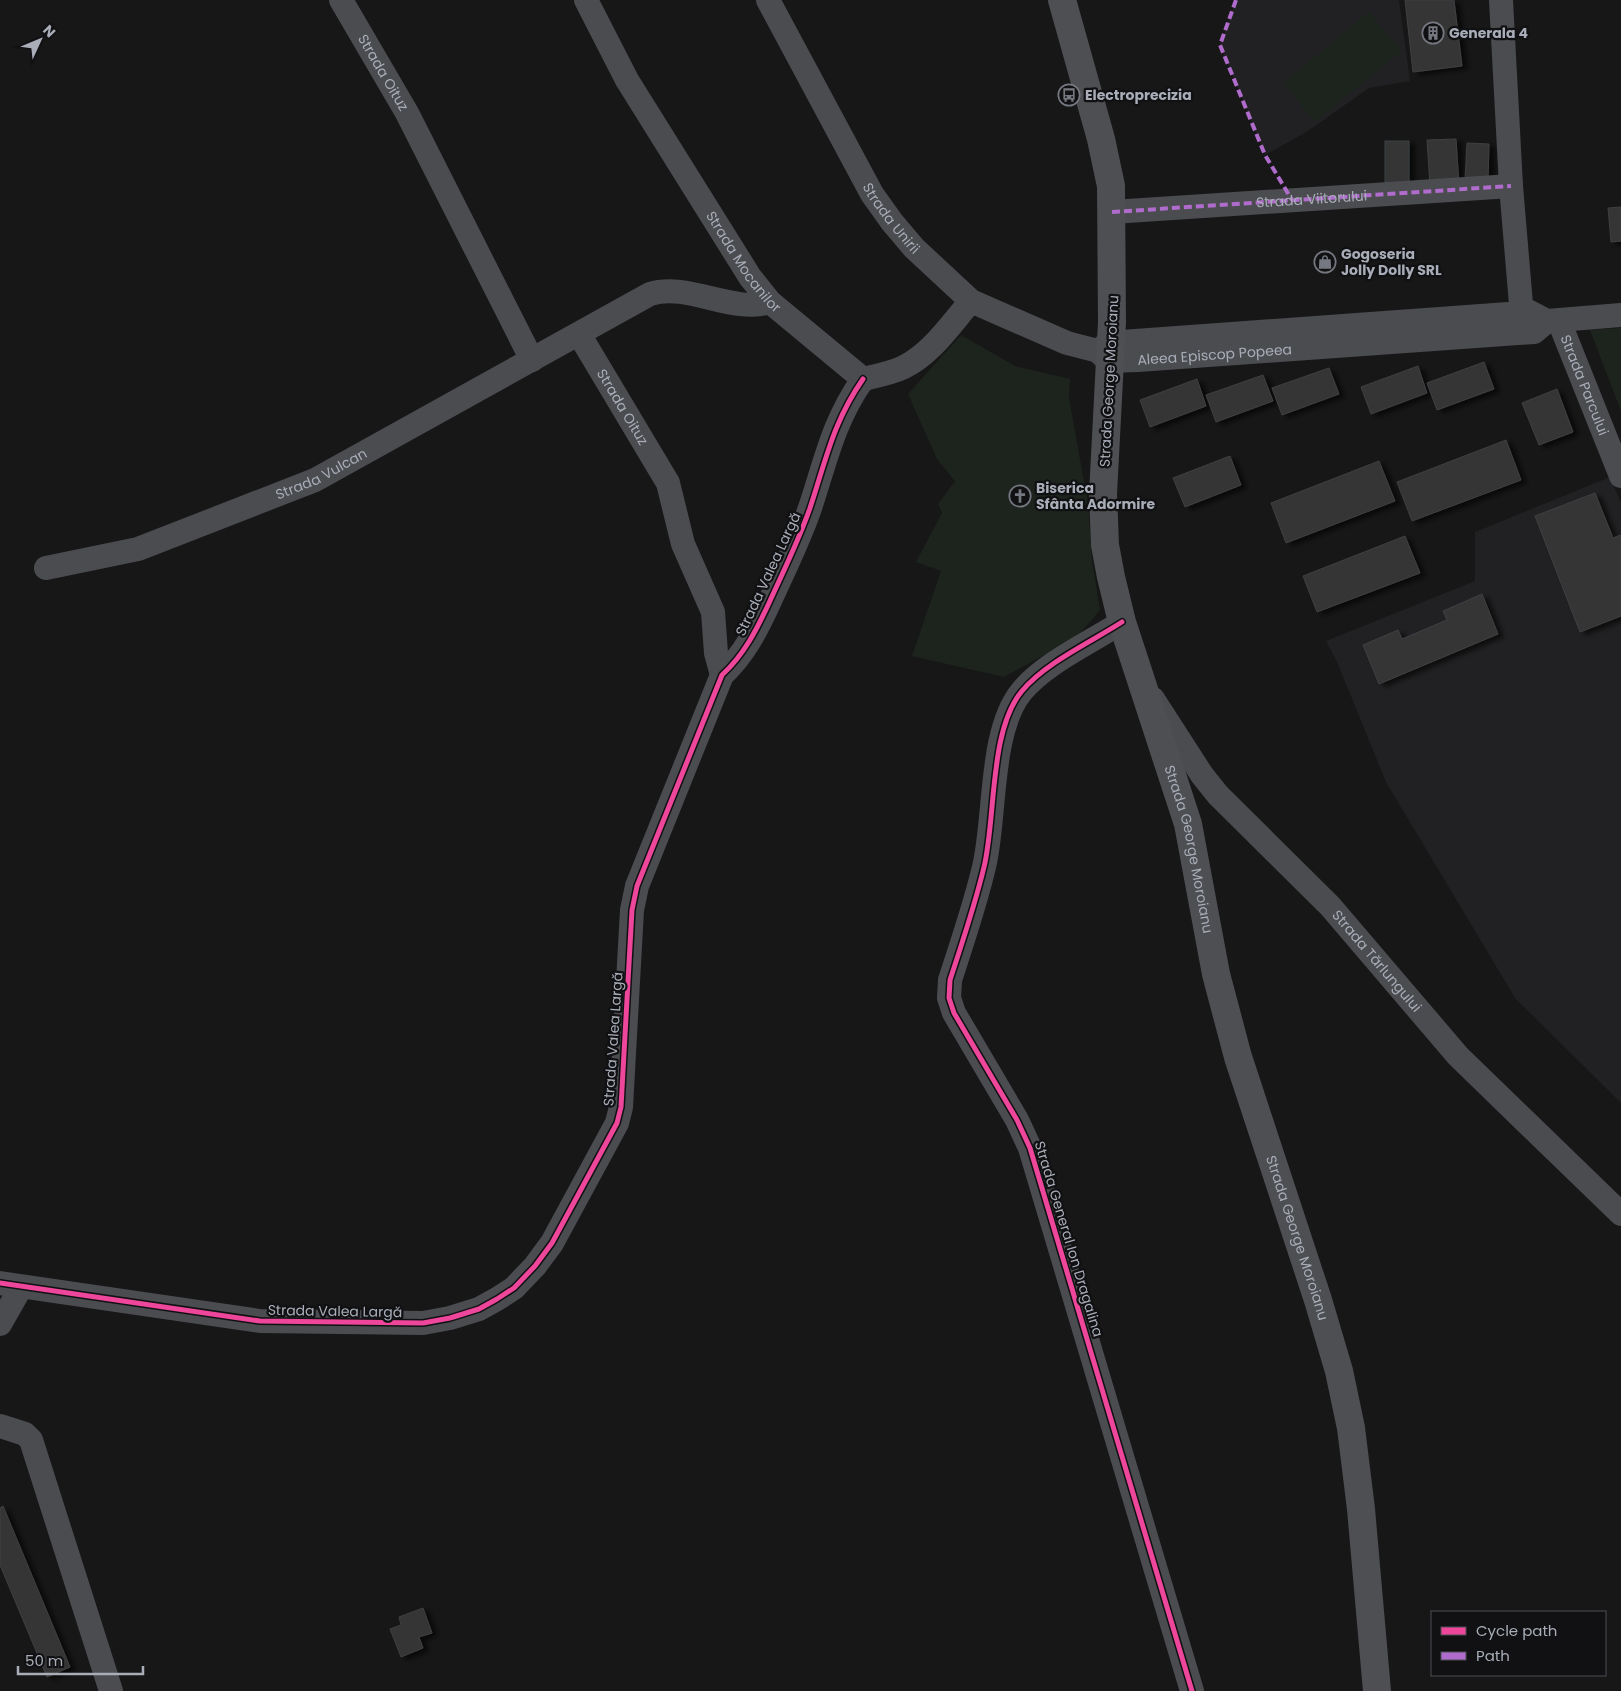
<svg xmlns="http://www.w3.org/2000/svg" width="1621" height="1691" font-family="Poppins,sans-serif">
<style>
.built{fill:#212123}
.green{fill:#1d241e}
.building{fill:#353536;stroke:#3f4043;filter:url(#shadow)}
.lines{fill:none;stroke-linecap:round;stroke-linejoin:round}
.minor{stroke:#4b4c50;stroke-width:24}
.major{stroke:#4d4f52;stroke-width:28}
.quiet{stroke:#b06ccc;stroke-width:4;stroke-dasharray:8 4;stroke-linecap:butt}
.cycleway-casing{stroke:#111113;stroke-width:8}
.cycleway{stroke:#ed469a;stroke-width:5}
.labels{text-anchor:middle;stroke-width:4.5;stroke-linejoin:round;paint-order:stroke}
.poi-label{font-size:14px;font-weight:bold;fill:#a8adb8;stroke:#111113;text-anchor:start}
.street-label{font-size:14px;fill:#a8adb8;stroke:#111113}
</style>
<defs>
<filter id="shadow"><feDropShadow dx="5.5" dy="3" stdDeviation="2.5" flood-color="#0009"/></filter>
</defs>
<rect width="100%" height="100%" fill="#171717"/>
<!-- built -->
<g class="built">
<polygon points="1236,0 1399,0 1410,81 1369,88 1308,131 1265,155 1220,45"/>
<polygon points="1610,477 1621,503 1621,1103 1515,998 1386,782 1337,662 1326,641 1475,581 1475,532"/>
</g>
<!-- green -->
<g class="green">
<polygon points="1369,12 1402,51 1315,122 1283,83"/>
<polygon points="1621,328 1621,411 1590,330"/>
<polygon points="961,335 1015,366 1070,379 1069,398 1088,504 1092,560 1100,610 1077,637 1004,677 912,656 941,571 916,562 942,513 938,504 955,481 937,459 908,394"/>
</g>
<!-- building -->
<g class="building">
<polygon points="1405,0 1454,0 1462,66 1413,72"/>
<polygon points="1456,139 1459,185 1430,186 1427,140"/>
<rect x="1385" y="141" width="24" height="45"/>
<polygon points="1467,143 1489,144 1488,182 1465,181"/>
<polygon points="1621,207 1621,241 1611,242 1608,208"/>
<polygon points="1484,362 1494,389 1437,410 1427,383"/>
<polygon points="1418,366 1427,393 1371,414 1361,387"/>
<polygon points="1329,368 1339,394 1282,415 1272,388"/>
<polygon points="1263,375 1273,401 1216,422 1206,395"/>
<polygon points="1197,379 1206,406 1150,427 1140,400"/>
<polygon points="1557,389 1573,432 1539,445 1522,403"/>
<polygon points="1506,440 1521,480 1412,521 1397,482"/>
<polygon points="1230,456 1241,485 1185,507 1173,478"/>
<polygon points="1379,461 1395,501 1286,543 1271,503"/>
<polygon points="1595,493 1613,538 1621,535 1621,616 1580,632 1535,516"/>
<polygon points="1405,536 1420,573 1317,612 1303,576"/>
<polygon points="1482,594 1498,634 1379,684 1363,645 1398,630 1402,639 1447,620 1443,611"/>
<polygon points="3,1506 70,1667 47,1677 0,1565 0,1508"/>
<polygon points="423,1608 432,1633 419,1637 423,1648 401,1657 390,1629 401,1625 399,1617"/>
</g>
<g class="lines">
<!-- minor -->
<g class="minor">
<path id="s1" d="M341,0L407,113L532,360"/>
<path id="s2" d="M586,0L627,80L750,277L770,302L863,379"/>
<path id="s3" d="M768,0L872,194L892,222L914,248L971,301L1067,343L1098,351"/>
<polyline points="1501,0 1511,186 1523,328"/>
<path id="s4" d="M1112,212L1511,186"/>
<path id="s5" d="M1559,321L1621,476"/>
<path id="s6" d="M579,334L668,483L683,544L713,612L716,653L722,675"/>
<polyline points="1098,351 1108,343 1522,313 1530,312 1547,321 1621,315"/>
<path id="s7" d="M1098,351L1108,361L1138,360L1534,332L1547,321"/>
<path d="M863,379C876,376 892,373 904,367C931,354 951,324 971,301"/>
<path id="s8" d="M46,568L138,549L315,480L650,294C689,282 731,314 770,302"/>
<path d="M1122,622C1091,642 1045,663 1022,691C989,730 996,818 984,867C975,905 962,943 950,980L949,998L954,1013L1017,1120L1030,1148L1192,1691"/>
<path id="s9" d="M1153,699L1202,775L1218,795L1330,906L1458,1056L1621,1214"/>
<path d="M0,1283L260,1321L423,1323L450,1318L479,1309L497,1299L514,1288L535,1266L552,1243L617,1123L621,1107L632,910L637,886L722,675C744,655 757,629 769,603C783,572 799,540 810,508C826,460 833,422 863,379"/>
<polyline points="0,1324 21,1287"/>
<polyline points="0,1426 25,1434 31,1440 111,1691"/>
</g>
<!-- major -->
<path class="major" id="s10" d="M1062,0L1101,139L1111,186L1112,322L1103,494L1105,545L1111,577L1122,622L1188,824L1216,974L1238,1057L1318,1300L1339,1371L1351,1428L1361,1509L1377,1691"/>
<!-- quiet -->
<g class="quiet">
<polyline points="1236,0 1220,45 1265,155 1292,200"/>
<polyline points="1112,212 1511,186"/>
</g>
<!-- cycleway casing -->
<g class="cycleway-casing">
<g id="cycleway">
<path d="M1122,622C1091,642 1045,663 1022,691C989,730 996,818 984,867C975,905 962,943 950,980L949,998L954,1013L1017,1120L1030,1148L1192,1691"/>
<path d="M0,1283L260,1321L423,1323L450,1318L479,1309L497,1299L514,1288L535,1266L552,1243L617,1123L621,1107L632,910L637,886L722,675C744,655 757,629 769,603C783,572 799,540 810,508C826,460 833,422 863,379"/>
</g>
</g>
<!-- cycleway -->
<use href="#cycleway" class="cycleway"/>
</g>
<!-- icons -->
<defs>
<g id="building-ring" transform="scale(1.125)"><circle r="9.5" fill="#111113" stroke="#757880" stroke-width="1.5"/><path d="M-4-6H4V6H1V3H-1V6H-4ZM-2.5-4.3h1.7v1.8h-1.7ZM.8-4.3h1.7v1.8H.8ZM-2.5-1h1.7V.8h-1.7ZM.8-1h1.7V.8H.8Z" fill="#757880"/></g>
<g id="bus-ring" transform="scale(1.125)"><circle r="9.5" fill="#111113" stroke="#757880" stroke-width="1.5"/><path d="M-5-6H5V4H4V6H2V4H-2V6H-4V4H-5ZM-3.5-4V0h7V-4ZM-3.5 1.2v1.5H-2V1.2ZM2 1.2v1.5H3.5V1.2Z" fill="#757880"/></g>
<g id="shop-ring" transform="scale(1.125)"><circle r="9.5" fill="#111113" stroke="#757880" stroke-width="1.5"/><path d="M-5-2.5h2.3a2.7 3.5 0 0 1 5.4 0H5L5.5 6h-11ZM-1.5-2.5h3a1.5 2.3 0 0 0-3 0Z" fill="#757880"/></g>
<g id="church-ring" transform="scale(1.125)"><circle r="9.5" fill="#111113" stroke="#757880" stroke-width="1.5"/><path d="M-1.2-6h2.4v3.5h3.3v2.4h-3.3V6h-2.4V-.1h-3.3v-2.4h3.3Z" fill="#757880"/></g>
</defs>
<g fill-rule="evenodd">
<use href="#building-ring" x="1433" y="33"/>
<use href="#bus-ring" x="1069" y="95"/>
<use href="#shop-ring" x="1325" y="262"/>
<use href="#church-ring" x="1020" y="496"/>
</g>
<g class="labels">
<!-- poi labels -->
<g class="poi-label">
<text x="1449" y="38">Generala 4</text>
<text x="1085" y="100">Electroprecizia</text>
<text x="1341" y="259">Gogoseria<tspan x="1341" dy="16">Jolly Dolly SRL</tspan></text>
<text x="1036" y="493">Biserica<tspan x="1036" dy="16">Sfânta Adormire</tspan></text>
</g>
<!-- street labels -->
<g class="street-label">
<text dy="5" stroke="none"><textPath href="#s1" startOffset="84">Strada Oituz</textPath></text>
<text dy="5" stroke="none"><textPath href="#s4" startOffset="200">Strada Viitorului</textPath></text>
<text dy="5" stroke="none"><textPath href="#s3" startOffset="251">Strada Unirii</textPath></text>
<text dy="5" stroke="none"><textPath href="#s2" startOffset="306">Strada Mocanilor</textPath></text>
<text dy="5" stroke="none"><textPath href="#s7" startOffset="121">Aleea Episcop Popeea</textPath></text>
<text transform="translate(1109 381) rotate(-87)" y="5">Strada George Moroianu</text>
<text dy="5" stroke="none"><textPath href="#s5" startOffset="69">Strada Parcului</textPath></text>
<text dy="5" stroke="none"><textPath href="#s6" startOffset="85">Strada Oituz</textPath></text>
<text dy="5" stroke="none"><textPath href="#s8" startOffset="292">Strada Vulcan</textPath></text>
<text transform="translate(768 574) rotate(-65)" y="5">Strada Valea Largă</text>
<text dy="5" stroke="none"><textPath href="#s10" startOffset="868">Strada George Moroianu</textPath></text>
<text dy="5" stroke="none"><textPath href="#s9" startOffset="346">Strada Tărlungului</textPath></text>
<text transform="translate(613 1039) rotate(-86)" y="5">Strada Valea Largă</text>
<text dy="5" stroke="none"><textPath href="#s10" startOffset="1272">Strada George Moroianu</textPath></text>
<text transform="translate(1069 1239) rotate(73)" y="5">Strada General Ion Dragalina</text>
<text transform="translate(335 1311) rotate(1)" y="5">Strada Valea Largă</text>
</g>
</g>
<!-- legend -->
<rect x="1431" y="1611" width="175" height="65" fill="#111113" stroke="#4d4f55"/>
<rect x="1441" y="1627" width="25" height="8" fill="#ed469a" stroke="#4d4f55"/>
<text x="1476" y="1636" font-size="15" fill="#a8adb8">Cycle path</text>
<rect x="1441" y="1652" width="25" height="8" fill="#b06ccc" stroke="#4d4f55"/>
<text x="1476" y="1661" font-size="15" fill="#a8adb8">Path</text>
<!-- north arrow -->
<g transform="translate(40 40) rotate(46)" stroke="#111113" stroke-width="4" paint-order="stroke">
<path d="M0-4L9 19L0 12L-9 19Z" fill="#a8adb8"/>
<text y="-8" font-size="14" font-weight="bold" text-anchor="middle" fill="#a8adb8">N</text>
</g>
<!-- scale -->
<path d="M18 1666v8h125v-8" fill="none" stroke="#a8adb8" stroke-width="2.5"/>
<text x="25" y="1666" font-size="15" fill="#a8adb8" stroke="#111113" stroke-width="4" paint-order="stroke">50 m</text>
</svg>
